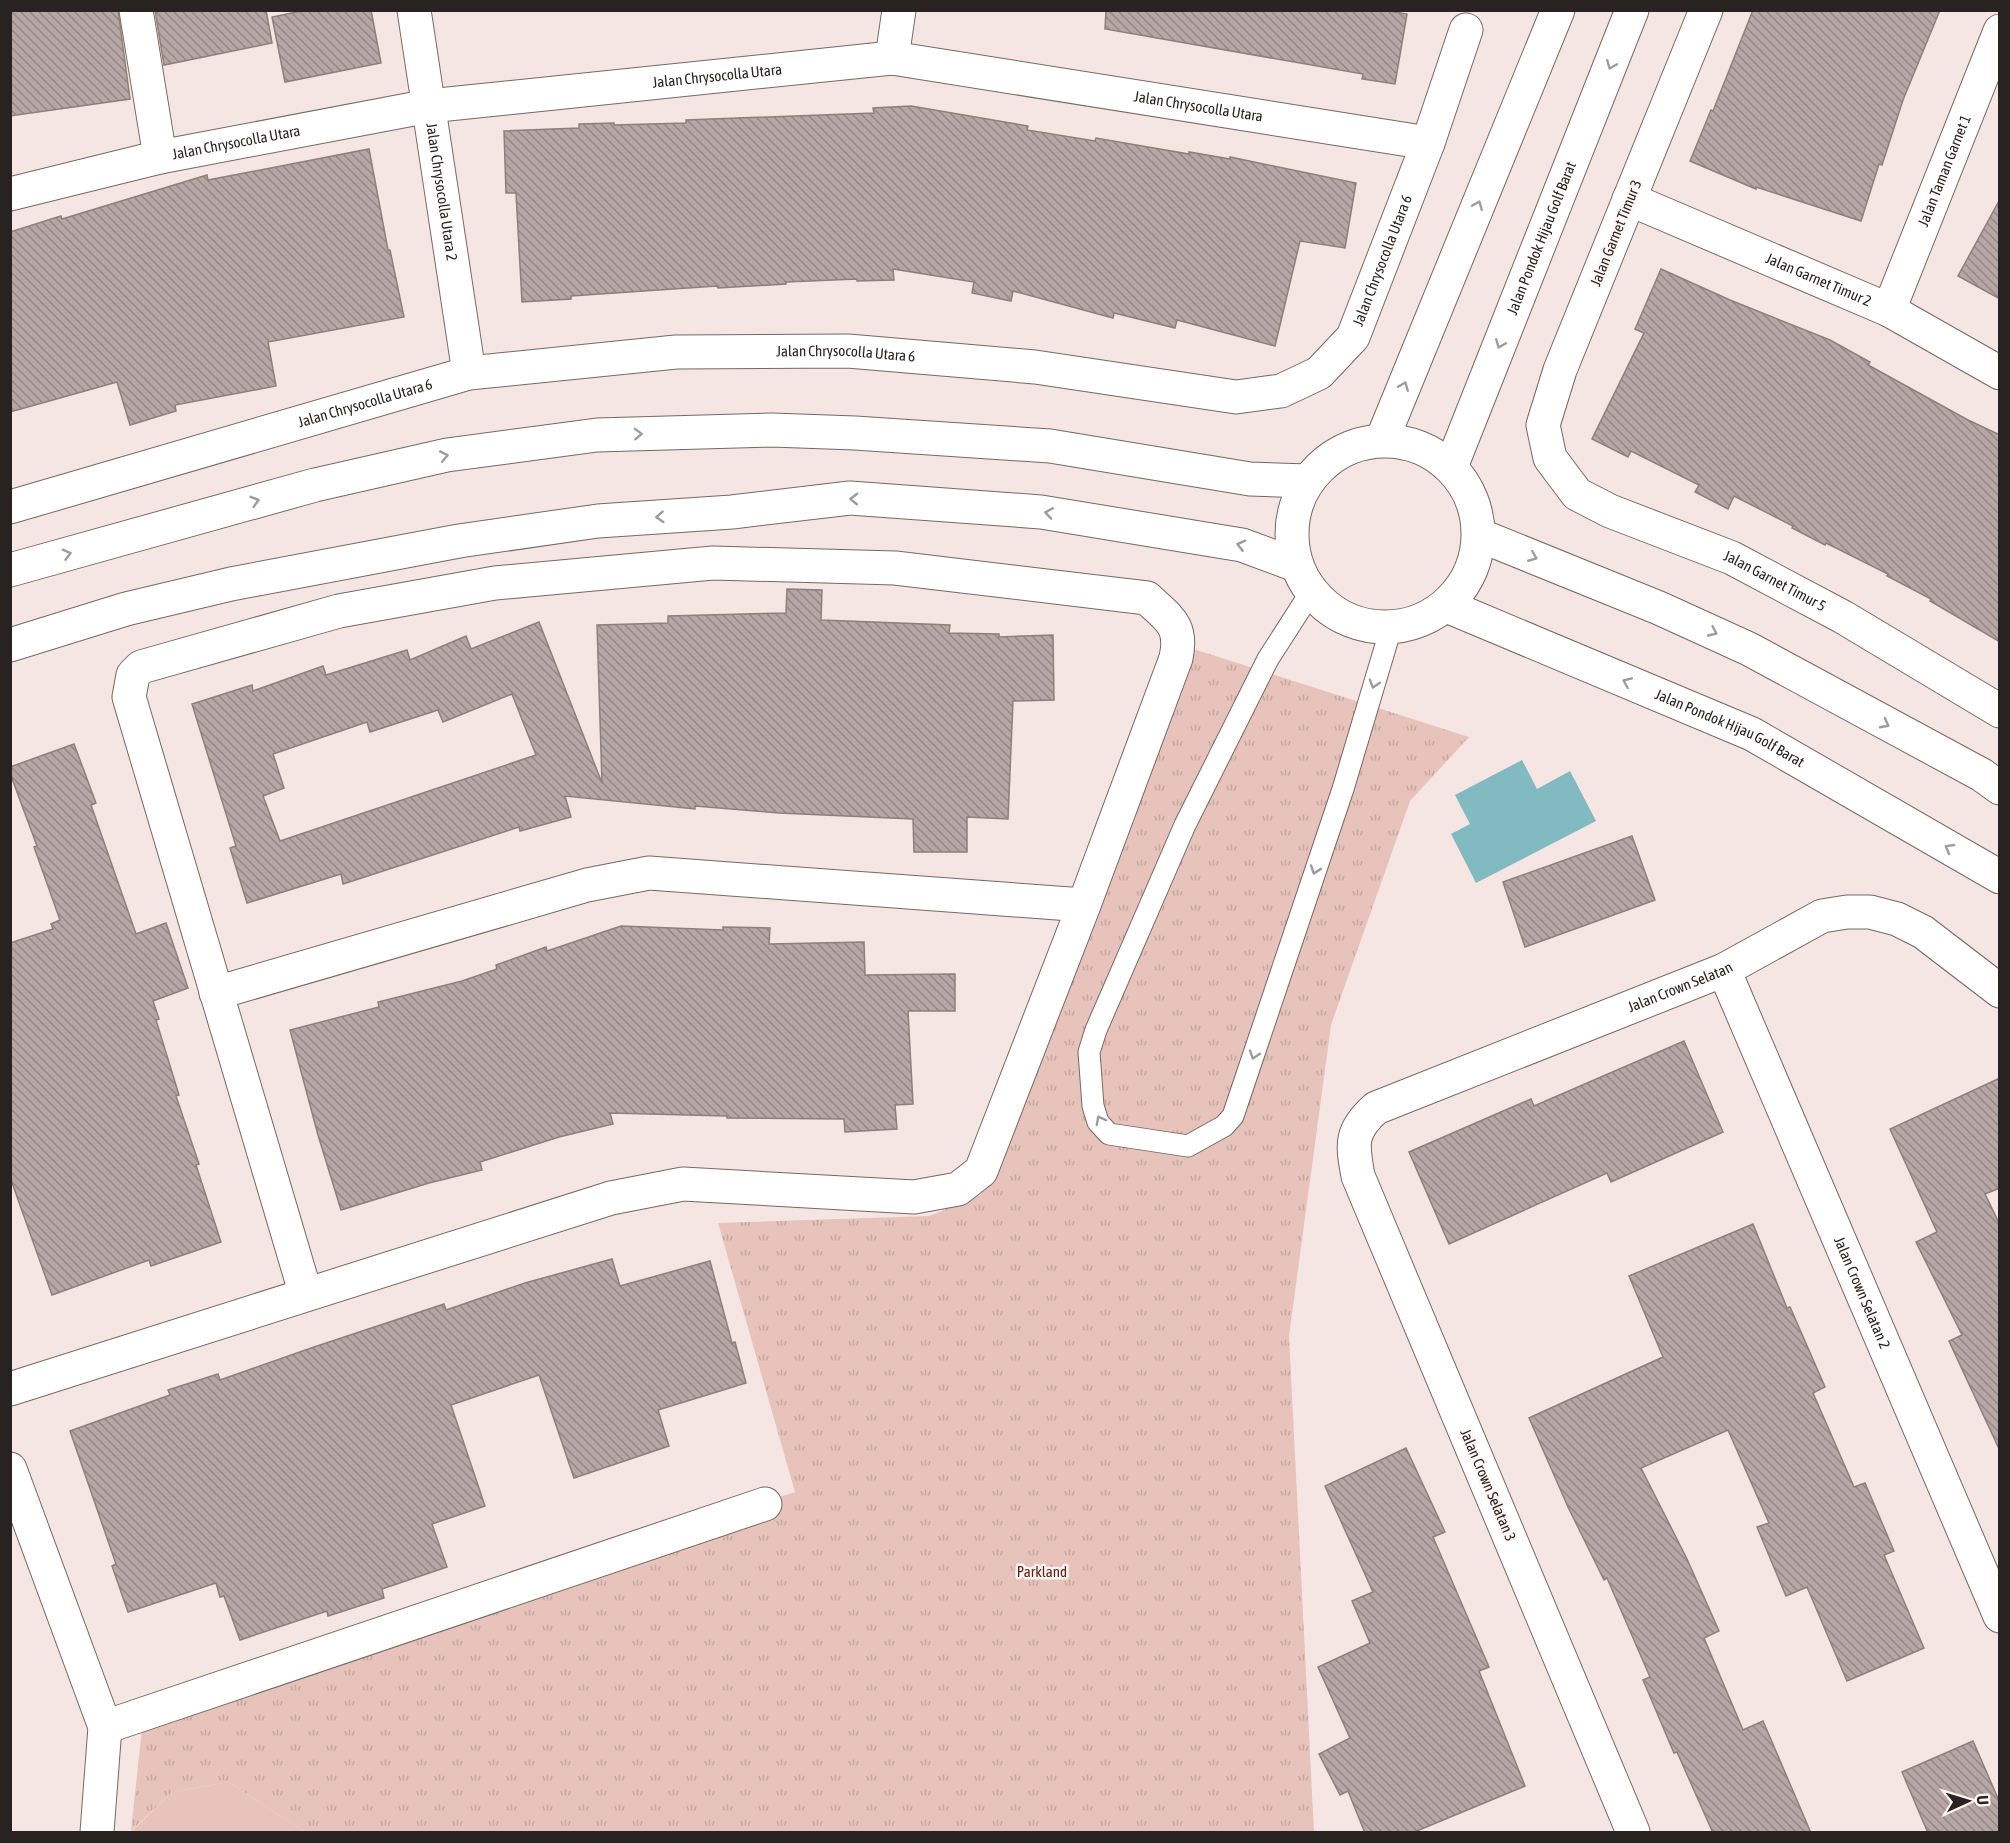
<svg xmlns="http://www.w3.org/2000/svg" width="2010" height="1843" font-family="'Asap Condensed',sans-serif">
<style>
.green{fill:#e7c3bb}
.park{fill:url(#park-tufts)}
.water{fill:#82bac1}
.building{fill:url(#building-back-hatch);stroke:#8d7f7c;stroke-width:1.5;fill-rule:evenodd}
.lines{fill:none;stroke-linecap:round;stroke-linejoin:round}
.lane-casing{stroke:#756865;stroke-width:23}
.street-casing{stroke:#756865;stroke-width:35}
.secondary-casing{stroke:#756865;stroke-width:35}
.lane{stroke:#fff;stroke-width:21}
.street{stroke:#fff;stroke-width:33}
.secondary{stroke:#fff;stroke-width:33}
.oneway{stroke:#9e9c9b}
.labels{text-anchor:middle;stroke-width:5;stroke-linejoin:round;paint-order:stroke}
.street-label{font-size:15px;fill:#282221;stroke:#fff5f3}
.park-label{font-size:15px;fill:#5c2117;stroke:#fff5f3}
</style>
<defs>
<pattern id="park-tufts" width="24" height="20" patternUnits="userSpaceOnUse" patternTransform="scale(1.5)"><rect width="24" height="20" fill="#e7c3bb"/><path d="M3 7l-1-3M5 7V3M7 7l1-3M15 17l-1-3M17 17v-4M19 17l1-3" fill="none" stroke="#c6a7a0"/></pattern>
<pattern id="building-back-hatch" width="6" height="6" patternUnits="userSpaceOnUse" patternTransform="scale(1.5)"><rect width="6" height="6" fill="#b6a7a4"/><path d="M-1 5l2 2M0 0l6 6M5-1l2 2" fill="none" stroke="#948885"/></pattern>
</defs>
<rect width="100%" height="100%" fill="#f6e6e3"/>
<!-- green -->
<polygon class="green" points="229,1782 305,1832 131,1832 172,1792"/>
<!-- park -->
<polygon class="park" points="1184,646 1469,737 1410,801 1331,1025 1289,1336 1314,1832 305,1832 229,1782 172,1792 131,1831 144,1710 795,1492 718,1223 929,1216 981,1195"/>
<!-- water -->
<polygon class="water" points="1522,760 1537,789 1570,771 1596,821 1476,883 1451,834 1470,824 1455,795"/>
<!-- building -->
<g class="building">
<polygon points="10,10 118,10 130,99 10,116"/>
<polygon points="155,10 266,10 272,43 164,65"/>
<polygon points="306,10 371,10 381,63 285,82 272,17"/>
<polygon points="1106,10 1383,10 1407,14 1395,84 1362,79 1363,74 1105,29"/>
<polygon points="1753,10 1940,10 1903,100 1882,165 1879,164 1861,221 1756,187 1756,189 1690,161 1711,110 1713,111"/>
<polygon points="911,106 1028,126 1027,130 1095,141 1096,138 1189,154 1189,152 1230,159 1230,157 1356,183 1345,248 1300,241 1275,346 1177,320 1175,328 1114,313 1113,318 1013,291 1011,301 972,293 974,282 893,269 894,280 857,281 857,279 786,282 786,284 718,288 717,286 571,296 571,299 522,302 516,193 506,193 504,131 579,128 579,124 614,123 614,125 686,123 686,120 874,113 873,108"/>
<polygon points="369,149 388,250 390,250 404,317 268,342 276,386 175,405 176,411 130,425 117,382 10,412 10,232 61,216 62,219 207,175 208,180"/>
<polygon points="2000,199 2000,299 1958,276"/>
<polygon points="1661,269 1730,300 1830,340 1870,362 1868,365 1968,420 2000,435 2000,642 1930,601 1931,599 1887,576 1888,574 1826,543 1825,545 1792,528 1793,526 1734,496 1728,509 1695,492 1699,485 1631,451 1628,457 1592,439 1644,333 1635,329"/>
<path d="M787,589L822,590L821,620L950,625L949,633L999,634V637L1053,635L1054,700L1013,701L1008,819L967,817V852H914L913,819L779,813L695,806V809L565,796L571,817L520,831L519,827L343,884L341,874L247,903L230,848L236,846L192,704L252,685L253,691L323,666L326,675L407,650L410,660L466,636L471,649L539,622L602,783L597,625L668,623V616L786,613ZM512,694L536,755L280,841L263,796L284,788L273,754L367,722L370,732L438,710L443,722Z"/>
<polygon points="74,744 96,803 91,805 136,934 166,923 188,988 153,1001 159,1019 156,1020 179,1095 176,1096 199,1164 196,1165 221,1242 151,1266 149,1260 52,1295 10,1177 10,943 53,929 51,924 60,920 34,847 37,846 10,773 10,767"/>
<polygon points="1632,836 1655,900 1525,947 1503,882"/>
<polygon points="621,926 723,930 723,927 770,928 769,944 864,942 865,975 955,974 955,1011 908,1011 913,1104 895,1105 897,1129 845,1132 844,1119 727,1118 727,1116 610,1113 613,1124 559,1137 480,1162 482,1170 429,1183 341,1210 318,1135 290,1030 379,1007 378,1002 462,981 497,969 496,965 546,947 547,951"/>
<polygon points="1684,1041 1723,1132 1611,1182 1607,1173 1449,1244 1409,1152 1531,1099 1534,1106"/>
<polygon points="2000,1078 2000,1188 1985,1194 2000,1225 2000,1451 1949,1341 1962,1335 1916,1242 1937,1232 1890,1129"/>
<polygon points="1753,1224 1787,1308 1790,1307 1825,1387 1813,1393 1854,1487 1865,1483 1894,1551 1884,1555 1924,1648 1847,1681 1807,1587 1786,1596 1757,1527 1769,1523 1728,1430 1641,1468 1687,1559 1719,1631 1704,1638 1743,1730 1763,1721 1811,1833 1713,1833 1677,1752 1674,1753 1643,1680 1650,1677 1607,1578 1604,1580 1568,1507 1529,1418 1663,1357 1629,1276"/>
<polygon points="612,1259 620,1286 710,1261 732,1343 735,1342 746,1383 658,1410 669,1446 574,1478 539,1375 451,1405 485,1506 432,1524 447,1567 382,1589 384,1598 328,1616 327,1611 240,1640 224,1596 220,1597 216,1583 128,1612 112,1566 116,1564 70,1431 170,1395 168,1390 218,1374 220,1380 314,1347 444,1304 446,1310 525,1283"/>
<polygon points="1406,1448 1445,1532 1433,1537 1489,1667 1479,1671 1525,1786 1412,1833 1365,1833 1348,1791 1340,1795 1319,1754 1350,1738 1318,1667 1370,1643 1352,1601 1373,1592 1325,1486"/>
<polygon points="1973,1741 2000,1803 2000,1833 1928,1833 1902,1772"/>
</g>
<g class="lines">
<!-- lane casing -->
<g class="lane-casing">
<polyline id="lane" points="1311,592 1268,659 1185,825 1096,1030 1089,1052 1093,1106 1098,1122 1109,1134 1188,1146 1224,1126 1233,1116 1343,789 1391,628"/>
</g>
<!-- street casing -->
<g class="street-casing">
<g id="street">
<polyline points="136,10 160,157"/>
<path id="s1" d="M414,10L469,373"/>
<path id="s2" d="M1706,10L1560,370L1543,425L1550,458L1577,494L1610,511L1732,558L1843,617L2000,711"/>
<polyline points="892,58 899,10"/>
<path id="s3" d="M10,194L160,157L429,106L892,58L1428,143"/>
<path id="s4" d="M1629,199L1889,310L2000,373"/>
<path id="s5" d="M1889,310L2000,31"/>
<path id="s6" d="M10,507L469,373L676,352L848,351L1035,367L1236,397L1281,391L1319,373L1353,337L1428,143L1466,30"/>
<path id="s7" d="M1724,970L2000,1616"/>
<polyline points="216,993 587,885 649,873 1084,905"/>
<path d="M10,1389L611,1198L683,1184L914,1197L958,1189L981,1171L1084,905L1176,658C1183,625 1169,619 1147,598L895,568L713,563L495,583L339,611L141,667L133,675L129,697L306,1295"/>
<polyline points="10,1469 105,1727 97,1832"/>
<polyline points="105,1727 765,1504"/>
<path id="s8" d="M1633,1832L1358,1176C1352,1144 1350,1131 1376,1108L1724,970L1822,916L1847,912H1870L1897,919L1923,932L2000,991"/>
</g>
</g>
<!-- secondary casing -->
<g class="secondary-casing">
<g id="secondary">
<polyline points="1382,440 1558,10"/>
<circle cx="1385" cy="534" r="93"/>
<path id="s9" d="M1451,467L1632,10"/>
<polyline points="1479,535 1659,608 1749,649 1982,775 2000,788"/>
<polyline points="10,570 315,485 447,455 597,435 772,430 855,433 1050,446 1250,479 1308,481"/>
<path id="s10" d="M1447,606L1752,734L2000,877"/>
<polyline points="10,645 126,609 231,584 459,541 598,521 732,512 850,498 1041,512 1242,545 1296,565"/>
</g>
</g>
<!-- lane -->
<use href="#lane" class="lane"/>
<!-- street -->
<use href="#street" class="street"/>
<!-- secondary -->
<use href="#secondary" class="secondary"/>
</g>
<!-- one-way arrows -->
<defs><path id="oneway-chevron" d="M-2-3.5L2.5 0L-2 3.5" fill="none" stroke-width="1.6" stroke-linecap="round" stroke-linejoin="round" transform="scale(1.5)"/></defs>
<g class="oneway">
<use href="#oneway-chevron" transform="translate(1611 65) rotate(112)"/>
<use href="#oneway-chevron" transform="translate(1478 205) rotate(-68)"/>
<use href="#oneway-chevron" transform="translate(1500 344) rotate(112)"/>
<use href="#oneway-chevron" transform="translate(1404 386) rotate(-68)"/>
<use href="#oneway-chevron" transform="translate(638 434) rotate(-2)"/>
<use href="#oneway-chevron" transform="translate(444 456) rotate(-11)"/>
<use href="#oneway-chevron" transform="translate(854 499) rotate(-179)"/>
<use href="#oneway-chevron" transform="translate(255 501) rotate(-16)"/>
<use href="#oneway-chevron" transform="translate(1049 513) rotate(-171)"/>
<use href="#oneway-chevron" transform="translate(660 517) rotate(176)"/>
<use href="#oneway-chevron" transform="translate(1241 545) rotate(-166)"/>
<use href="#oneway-chevron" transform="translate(67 554) rotate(-15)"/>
<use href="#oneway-chevron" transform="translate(1533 557) rotate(22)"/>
<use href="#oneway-chevron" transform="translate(1713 632) rotate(25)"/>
<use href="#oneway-chevron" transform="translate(1627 682) rotate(-157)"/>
<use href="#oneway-chevron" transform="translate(1374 684) rotate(107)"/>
<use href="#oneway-chevron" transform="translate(1885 724) rotate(28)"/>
<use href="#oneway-chevron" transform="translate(1949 848) rotate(-150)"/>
<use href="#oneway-chevron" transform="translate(1315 870) rotate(109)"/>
<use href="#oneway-chevron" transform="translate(1254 1055) rotate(108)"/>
<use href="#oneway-chevron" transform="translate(1100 1120) rotate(-118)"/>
</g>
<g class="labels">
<!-- street labels -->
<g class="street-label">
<text dy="5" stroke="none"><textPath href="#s3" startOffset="718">Jalan Chrysocolla Utara</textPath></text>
<text dy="5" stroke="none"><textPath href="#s3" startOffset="1204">Jalan Chrysocolla Utara</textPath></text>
<text dy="5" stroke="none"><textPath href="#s3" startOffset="232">Jalan Chrysocolla Utara</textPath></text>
<text dy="5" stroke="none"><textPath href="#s5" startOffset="150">Jalan Taman Garnet 1</textPath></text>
<text dy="5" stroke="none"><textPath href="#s1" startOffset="184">Jalan Chrysocolla Utara 2</textPath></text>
<text transform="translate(1616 233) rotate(-68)" y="5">Jalan Garnet Timur 3</text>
<text dy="5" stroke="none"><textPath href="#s9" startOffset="246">Jalan Pondok Hijau Golf Barat</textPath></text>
<text dy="5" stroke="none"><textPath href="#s6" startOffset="1468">Jalan Chrysocolla Utara 6</textPath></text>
<text dy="5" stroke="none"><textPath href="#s4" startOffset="206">Jalan Garnet Timur 2</textPath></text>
<text dy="5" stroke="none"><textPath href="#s6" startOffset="856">Jalan Chrysocolla Utara 6</textPath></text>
<text dy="5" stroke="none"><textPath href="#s6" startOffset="370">Jalan Chrysocolla Utara 6</textPath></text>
<text dy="5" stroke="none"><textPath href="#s2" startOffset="741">Jalan Garnet Timur 5</textPath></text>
<text dy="5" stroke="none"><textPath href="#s10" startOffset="308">Jalan Pondok Hijau Golf Barat</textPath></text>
<text dy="5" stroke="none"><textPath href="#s8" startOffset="1114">Jalan Crown Selatan</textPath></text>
<text dy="5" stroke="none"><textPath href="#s7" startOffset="351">Jalan Crown Selatan 2</textPath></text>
<text transform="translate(1488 1485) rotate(67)" y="5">Jalan Crown Selatan 3</text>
</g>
<!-- park labels -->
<g class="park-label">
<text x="1042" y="1577">Parkland</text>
</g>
</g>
<!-- border -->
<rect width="2010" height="1843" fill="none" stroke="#282221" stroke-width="24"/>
<!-- north arrow -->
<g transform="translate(1968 1801) rotate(86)" stroke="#fff5f3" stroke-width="4.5" paint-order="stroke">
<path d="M0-4.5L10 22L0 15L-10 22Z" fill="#282221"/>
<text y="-9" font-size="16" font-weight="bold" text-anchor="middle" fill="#282221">U</text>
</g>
</svg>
